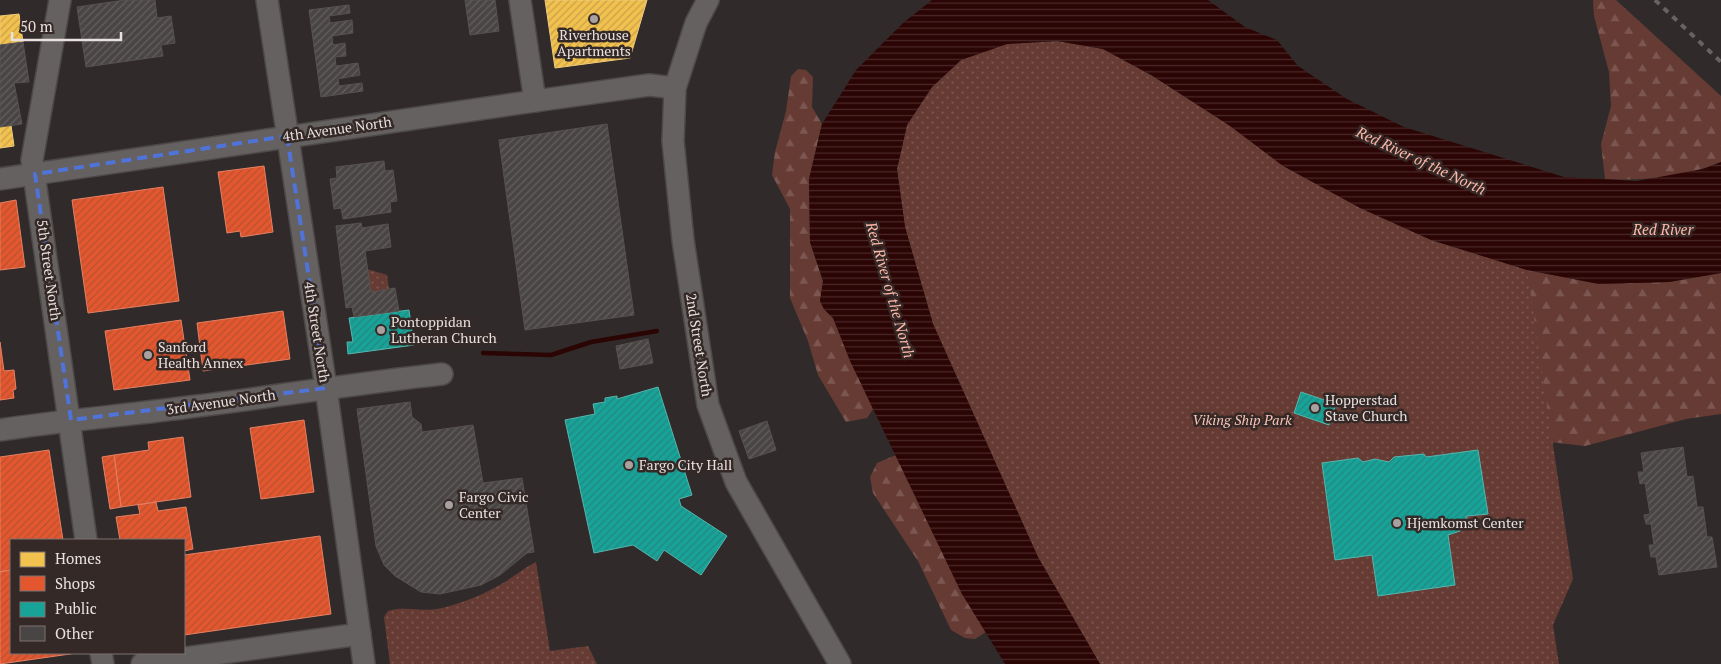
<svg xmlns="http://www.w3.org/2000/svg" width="1721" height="664" font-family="'PT Serif',serif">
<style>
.forest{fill:url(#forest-firs)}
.park{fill:url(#park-dots)}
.water{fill:url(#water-rules)}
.homes{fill:url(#homes-hatch);stroke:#efcb7a}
.shops{fill:url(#shops-hatch);stroke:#e58063}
.public{fill:url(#public-hatch);stroke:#56b6ad}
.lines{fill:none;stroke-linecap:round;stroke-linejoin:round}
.stream{stroke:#2b0404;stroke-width:4.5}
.building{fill:url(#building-hatch);stroke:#575250}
.minor-casing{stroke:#4d4948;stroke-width:24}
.minor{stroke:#646160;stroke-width:21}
.rail{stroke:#676363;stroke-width:4;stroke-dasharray:6 6;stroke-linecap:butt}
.marked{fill:none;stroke:#5073da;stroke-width:4;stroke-dasharray:10 6;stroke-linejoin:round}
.poi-dot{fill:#a8a1a0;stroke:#342926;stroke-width:2}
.labels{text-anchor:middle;stroke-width:5;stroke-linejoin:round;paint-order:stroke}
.poi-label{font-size:14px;fill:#e8e1df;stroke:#342926;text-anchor:start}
.street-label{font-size:14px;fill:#e8e1df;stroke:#342926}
.park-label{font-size:14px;font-style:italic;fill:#fbc4b9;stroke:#342926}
.water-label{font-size:15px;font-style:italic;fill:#feb7a8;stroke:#342926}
</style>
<defs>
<pattern id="forest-firs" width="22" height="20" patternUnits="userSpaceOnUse" patternTransform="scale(1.25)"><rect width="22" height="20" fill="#663b34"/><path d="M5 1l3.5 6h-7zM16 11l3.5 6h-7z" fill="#7c5751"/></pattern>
<pattern id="park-dots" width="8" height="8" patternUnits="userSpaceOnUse" patternTransform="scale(1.25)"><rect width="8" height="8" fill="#663b34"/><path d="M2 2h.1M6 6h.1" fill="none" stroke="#7c5751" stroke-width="1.8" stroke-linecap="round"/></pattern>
<pattern id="water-rules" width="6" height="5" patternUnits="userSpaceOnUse" patternTransform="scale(1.25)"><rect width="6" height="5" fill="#2b0404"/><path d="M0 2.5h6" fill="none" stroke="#4a2828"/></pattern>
<pattern id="homes-hatch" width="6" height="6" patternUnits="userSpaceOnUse" patternTransform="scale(1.25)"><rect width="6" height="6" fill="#f2c14e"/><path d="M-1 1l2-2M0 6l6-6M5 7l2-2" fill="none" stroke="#c7a24b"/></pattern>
<pattern id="shops-hatch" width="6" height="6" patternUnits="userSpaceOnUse" patternTransform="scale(1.25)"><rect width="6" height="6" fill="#e4572e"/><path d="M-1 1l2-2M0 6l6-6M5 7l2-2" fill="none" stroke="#b55134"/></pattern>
<pattern id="public-hatch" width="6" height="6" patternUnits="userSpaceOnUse" patternTransform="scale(1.25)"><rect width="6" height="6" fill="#17a398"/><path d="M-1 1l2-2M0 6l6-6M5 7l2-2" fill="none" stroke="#25867e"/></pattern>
<pattern id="building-hatch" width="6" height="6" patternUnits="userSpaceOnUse" patternTransform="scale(1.25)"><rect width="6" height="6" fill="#494544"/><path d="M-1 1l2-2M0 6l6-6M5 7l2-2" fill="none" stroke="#63605f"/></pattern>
</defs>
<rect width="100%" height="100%" fill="#302b2a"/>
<!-- forest -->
<g class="forest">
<path d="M1593,0H1616L1721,96V162C1685,177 1644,181 1605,179L1601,144L1611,106L1609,72L1594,16Z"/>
<polygon points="798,69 806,70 813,77 812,107 822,124 809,179 810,242 823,281 820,301 824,309 833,318 873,409 867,418 846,422 818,375 808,341 790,298 790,209 772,175 775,152 786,111 791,76"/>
<polygon points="1151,75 1360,208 1431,240 1527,270 1599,284 1669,282 1721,273 1721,414 1686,419 1585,446 1532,440 1100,664 1038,557 992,455"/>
<polygon points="896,455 962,594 986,632 975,639 965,638 951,630 918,561 873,493 870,477 877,463"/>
</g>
<!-- park -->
<g class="park">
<polygon points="1057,41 1103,49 1151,75 1230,126 1283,166 1360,208 1431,240 1527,270 1573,579 1553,625 1559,664 1100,664 1038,557 933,324 905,227 897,169 907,125 932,87 961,60 1007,44"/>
<polygon points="367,269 387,275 389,289 371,292"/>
<path d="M536,562L550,651L588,646L597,664H390L384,617L388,611C405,605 424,613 442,608C463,603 485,594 503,583C515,576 524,568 536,562Z"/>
</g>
<!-- water -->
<polygon class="water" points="932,0 1208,0 1245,27 1277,40 1298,66 1347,99 1404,127 1497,156 1564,177 1637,181 1703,169 1721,162 1721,273 1669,282 1599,284 1527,270 1431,240 1360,208 1283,166 1230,126 1151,75 1103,49 1057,41 1007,44 961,60 932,87 907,125 897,169 905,227 933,324 1038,557 1100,664 1005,664 962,594 850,361 833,318 824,309 820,301 823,281 810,242 809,179 822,124 856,70 903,23"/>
<!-- homes -->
<g class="homes">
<polygon points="545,0 647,0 630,58 555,68"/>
<polygon points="19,14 23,42 0,45 0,16"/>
<polygon points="11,125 14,146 0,148 0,127"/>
</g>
<!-- shops -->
<g class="shops">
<polygon points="264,166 273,232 241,237 240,231 227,233 218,172"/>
<polygon points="163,187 179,301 88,313 72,200"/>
<polygon points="16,200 25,267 0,270 0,203"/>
<polygon points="283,311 290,359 203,371 197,323"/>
<polygon points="181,320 190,380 114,390 105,331"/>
<polygon points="0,342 4,371 14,370 16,389 13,390 14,398 0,400"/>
<polygon points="304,420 314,492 261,499 250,428"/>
<polygon points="183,437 191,497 121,507 114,455 149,450 148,442"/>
<polygon points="49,450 63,540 11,540 11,570 0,572 0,457"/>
<polygon points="114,455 121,507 110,509 102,457"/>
<polygon points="156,502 158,511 186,507 193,549 184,551 184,540 120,540 116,517 140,514 138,505"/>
<polygon points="320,536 331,614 184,635 184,555"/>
<polygon points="11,570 11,653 77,653 0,664 0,572"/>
</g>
<!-- public -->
<g class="public">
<polygon points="409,310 414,345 348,354 347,342 353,342 349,318"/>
<polygon points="658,387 692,495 679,499 681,506 727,536 701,575 664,550 657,561 633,545 594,553 565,420 595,414 593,404 605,402 605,398 617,396 617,399"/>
<polygon points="1301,392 1336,404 1329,425 1294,413"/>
<polygon points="1478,450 1488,514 1467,516 1460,531 1448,535 1455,585 1378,596 1372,555 1335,560 1322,463 1358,458 1363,462 1375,459 1389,462 1394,457 1424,454 1426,457"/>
</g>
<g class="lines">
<!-- stream -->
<polyline class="stream" points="483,353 551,355 591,342 657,331"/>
</g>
<!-- building -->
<g class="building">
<polygon points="125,0 155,0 157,18 171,16 175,43 161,45 163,56 86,67 77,7"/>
<polygon points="465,0 495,0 499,31 470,35"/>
<polygon points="349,5 350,13 329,16 330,23 352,20 353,33 332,36 333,45 345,43 346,56 335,57 336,66 358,63 360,75 338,79 339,86 362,83 363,91 321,97 309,10"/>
<polygon points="23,42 29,82 14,83 22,124 0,127 0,45"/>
<polygon points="607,124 634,315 525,330 499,140"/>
<polygon points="384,161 385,171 393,170 397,201 390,202 391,212 343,219 341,208 334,209 330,179 337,178 336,167"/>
<polygon points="361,223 362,228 388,224 391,247 365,251 371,292 395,288 399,311 354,317 352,307 346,308 336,226"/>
<polygon points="648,339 653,363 620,369 616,346"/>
<polygon points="410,402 412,417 421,424 422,432 473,425 483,483 522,478 534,552 527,553 500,575 481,585 440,594 421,592 395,576 384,565 376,546 357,409"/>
<polygon points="767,421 776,450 749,459 739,431"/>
<polygon points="1683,447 1687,477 1693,476 1697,507 1703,507 1707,537 1712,537 1717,567 1659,575 1656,557 1651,557 1649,545 1654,545 1651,524 1646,524 1644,515 1650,514 1645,483 1640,484 1638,472 1644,472 1641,453"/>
</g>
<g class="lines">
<!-- minor casing -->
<g class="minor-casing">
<g id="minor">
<polyline points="60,0 32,160 86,540"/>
<polyline points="267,0 326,388 364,664"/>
<polyline points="520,0 535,101"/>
<polyline points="708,0 696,23 675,88 673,141 683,240 708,405 736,482 840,664"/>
<polyline points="0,179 535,101 649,85 675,88"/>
<path d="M0,430C65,420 131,415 197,406C278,396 360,383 442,374"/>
<polyline points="101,653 103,664"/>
<polyline points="142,664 360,634"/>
</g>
</g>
<!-- minor -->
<use href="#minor" class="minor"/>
<!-- rail -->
<polyline class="rail" points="1655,0 1721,62"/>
</g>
<!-- marked area -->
<path class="marked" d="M287,136L326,388L71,420L35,174Z"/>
<!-- markers -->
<g class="poi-dot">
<circle cx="594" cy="19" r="5"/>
<circle cx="381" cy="330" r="5"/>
<circle cx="148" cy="355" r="5"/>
<circle cx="1315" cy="408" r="5"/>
<circle cx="629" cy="465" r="5"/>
<circle cx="449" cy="505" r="5"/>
<circle cx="1397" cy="523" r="5"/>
</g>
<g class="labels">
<!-- poi labels -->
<g class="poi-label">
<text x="594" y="40" text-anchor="middle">Riverhouse<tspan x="594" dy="16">Apartments</tspan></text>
<text x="391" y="327">Pontoppidan<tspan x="391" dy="16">Lutheran Church</tspan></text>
<text x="158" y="352">Sanford<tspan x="158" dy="16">Health Annex</tspan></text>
<text x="1325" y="405">Hopperstad<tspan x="1325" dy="16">Stave Church</tspan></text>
<text x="639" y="470">Fargo City Hall</text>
<text x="459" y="502">Fargo Civic<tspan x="459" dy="16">Center</tspan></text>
<text x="1407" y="528">Hjemkomst Center</text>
</g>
<!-- street labels -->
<g class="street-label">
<text transform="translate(337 129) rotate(-8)" y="5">4th Avenue North</text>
<text transform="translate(49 270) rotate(82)" y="5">5th Street North</text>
<text transform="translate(317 332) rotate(81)" y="5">4th Street North</text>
<text transform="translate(699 345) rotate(81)" y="5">2nd Street North</text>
<text transform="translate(221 402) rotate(-8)" y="5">3rd Avenue North</text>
</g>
<!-- park labels -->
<g class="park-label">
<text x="1242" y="425">Viking Ship Park</text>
</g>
<!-- water labels -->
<g class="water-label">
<text transform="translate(1421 161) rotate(25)" y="5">Red River of the North</text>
<text x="1663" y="235">Red River</text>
<text transform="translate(890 290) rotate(74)" y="5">Red River of the North</text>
</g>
</g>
<!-- legend -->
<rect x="10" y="539" width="175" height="115" fill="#342926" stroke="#7c7370"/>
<rect x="20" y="552" width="25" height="15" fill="#f2c14e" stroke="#7c7370"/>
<text x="55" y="564" font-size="15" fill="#e8e1df">Homes</text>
<rect x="20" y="576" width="25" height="15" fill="#e4572e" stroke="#7c7370"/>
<text x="55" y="589" font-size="15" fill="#e8e1df">Shops</text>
<rect x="20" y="602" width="25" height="15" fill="#17a398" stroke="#7c7370"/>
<text x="55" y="614" font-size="15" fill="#e8e1df">Public</text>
<rect x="20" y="626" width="25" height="15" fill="#494544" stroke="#7c7370"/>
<text x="55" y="639" font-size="15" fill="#e8e1df">Other</text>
<!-- scale -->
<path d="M12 32v8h109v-8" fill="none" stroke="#e8e1df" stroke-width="2.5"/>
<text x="20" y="32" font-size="15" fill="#e8e1df" stroke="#342926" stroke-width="4" paint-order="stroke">50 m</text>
</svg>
